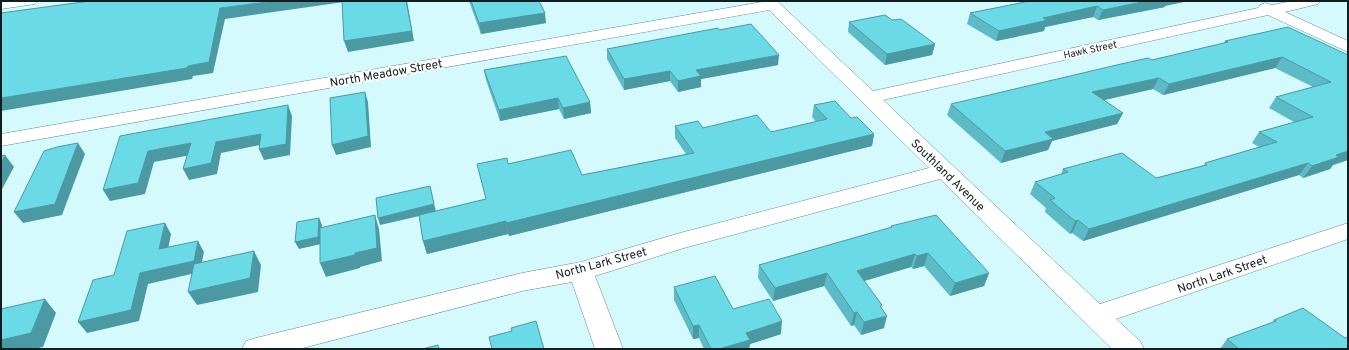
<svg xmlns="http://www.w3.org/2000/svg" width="1349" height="350" font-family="Overpass,sans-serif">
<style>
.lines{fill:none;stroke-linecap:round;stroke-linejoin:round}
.minor-casing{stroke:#65878b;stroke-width:1}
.minor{fill:#fff;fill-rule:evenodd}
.wall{fill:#5cbbc7}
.shaded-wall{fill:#4b99a2}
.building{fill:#6bdae7;stroke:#4b99a2}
.labels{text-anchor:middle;stroke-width:4;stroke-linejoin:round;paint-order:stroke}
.far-street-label{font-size:10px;fill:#101e1f;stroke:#fff}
.street-label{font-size:12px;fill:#101e1f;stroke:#fff}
</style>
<rect width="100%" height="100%" fill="#d5fafe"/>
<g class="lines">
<!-- minor casing -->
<g class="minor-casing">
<g id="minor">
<polygon points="1,1 37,1 35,4 1,9"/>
<polygon points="761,1 777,1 873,91 1258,8 1260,5 1265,3 1272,5 1292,1 1320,1 1318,4 1285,12 1348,41 1348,52 1268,15 883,100 1100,304 1348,223 1348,239 1116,319 1140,341 1144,349 1112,349 940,179 684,248 595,276 623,349 595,349 572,282 522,291 299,349 242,349 246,341 256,338 522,273 581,262 680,233 929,168 769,10 1,146 1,134 762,2"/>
</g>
</g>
<!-- minor -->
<use href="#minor" class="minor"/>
</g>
<!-- wall -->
<g class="wall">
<polygon points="469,1 539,1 546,23 481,34"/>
<polygon points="1030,1 1165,6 1165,7 1098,20 1093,17 1045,27 1044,31 996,41 967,24 970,13"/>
<polygon points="849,22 935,44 932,55 885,65 848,32"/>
<polygon points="719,30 778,65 701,79 701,87 678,92 670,81 624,90 607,59 607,49"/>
<polygon points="1225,41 1348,55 1348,160 1333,165 1330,169 1303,178 1299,175 1083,241 1072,233 1070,234 1045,212 1046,208 1030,194 1035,182 1061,174 1063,169 1156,178 1204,165 1205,163 1259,147 1252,143 1259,132 1294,122 1269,108 1276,97 1313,87 1275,68 1163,95 1153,89 1103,100 1123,113 1117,124 1052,141 1048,150 1001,163 947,115 951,104 1152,60 1224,43"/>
<polygon points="484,70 590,102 591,113 564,119 559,109 500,121 486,80"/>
<polygon points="814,105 851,118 874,134 872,146 509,236 508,234 427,254 423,241 419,216 380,225 486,199 477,164 508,164 582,175 686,154 675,138 675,126 771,132 816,122 812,117"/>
<polygon points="891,226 989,273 984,286 950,296 924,266 913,269 911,267 864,281 882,305 881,307 884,328 861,335 854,325 851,326 824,286 773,301 758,278 759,265 890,228"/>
<polygon points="674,287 733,309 781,334 750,344 749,349 704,349 699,338 693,339 674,300"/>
<polygon points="1274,320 1348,349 1220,349 1227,339 1272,323"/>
</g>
<!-- shaded-wall -->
<g class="shaded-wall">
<polygon points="275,1 344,1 344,2 225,19 213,73 193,76 192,79 1,111 1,98 188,66 220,8"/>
<polygon points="406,1 407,1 414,41 348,52 344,41"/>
<polygon points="1147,1 1189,1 1165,6 1165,7 1098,20 1103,10"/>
<polygon points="1097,6 1093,17 1045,27 1044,31 996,41 999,31 1043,18"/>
<polygon points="545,13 546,23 481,34 479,23"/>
<polygon points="935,44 932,55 885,65 887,54"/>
<polygon points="779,55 778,65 701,79 701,87 678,92 678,81 696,70"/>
<polygon points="1282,57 1275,68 1163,95 1169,84"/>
<polygon points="670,71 670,81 624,90 624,79"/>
<polygon points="1159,78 1153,89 1087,104 1092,92"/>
<polygon points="365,92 368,102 371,147 336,155 332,145"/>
<polygon points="558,98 559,109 500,121 499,110"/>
<polygon points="590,102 591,113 564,119 563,108"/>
<polygon points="288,105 292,116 290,155 264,160 259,149"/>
<polygon points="1123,113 1117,124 1052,141 1048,150 1001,163 1005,151 1045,132"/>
<polygon points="261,134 265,144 221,153 217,174 189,180 183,169 216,142"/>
<polygon points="874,134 872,146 509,236 506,223"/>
<polygon points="78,143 85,154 62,215 23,223 14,212"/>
<polygon points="191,143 196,154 154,162 145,194 110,201 103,190 148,151"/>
<polygon points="1348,151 1348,160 1333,165 1330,169 1303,178 1312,166 1336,155"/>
<polygon points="5,155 14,167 1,191 1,163"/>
<polygon points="1308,163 1299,175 1083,241 1089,229"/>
<polygon points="430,186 436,212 380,225 378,218"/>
<polygon points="375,215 379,229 382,261 360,267 360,268 326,277 320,263 355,253"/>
<polygon points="319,218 322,225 321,244 299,249 295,242"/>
<polygon points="1078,220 1072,233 1070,234 1075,221"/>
<polygon points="506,221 508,234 427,254 423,241"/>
<polygon points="165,223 171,234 166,260 159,249"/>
<polygon points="198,241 204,252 200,272 148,284 139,321 87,333 78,322 140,273"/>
<polygon points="254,251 261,265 258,292 197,305 188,292"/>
<polygon points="928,253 924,266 913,269 917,256"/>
<polygon points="915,254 911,267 854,284 857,271"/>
<polygon points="827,273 824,286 773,301 775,288"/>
<polygon points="989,273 984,286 950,296 955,283"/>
<polygon points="45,299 56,313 43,347 34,349 1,349 1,340"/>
<polygon points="857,312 854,325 851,326 854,313"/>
<polygon points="887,316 884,328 861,335 864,322"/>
<polygon points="782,321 781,334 750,344 749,349 719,349 746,333"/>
<polygon points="699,325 699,338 693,339 693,326"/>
</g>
<!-- building -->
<g class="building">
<polygon points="90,1 275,1 220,8 209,62 188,66 187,68 1,98 1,13"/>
<polygon points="342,1 406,1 412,31 344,41"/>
<polygon points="471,1 539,1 545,13 479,23"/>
<polygon points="1030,1 1147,1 1103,10 1097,6 1043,18 1048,20 999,31 970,13"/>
<polygon points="885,15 892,20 901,19 935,44 887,54 849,22"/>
<polygon points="751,24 779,55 696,70 701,76 678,81 670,71 624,79 607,49 718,28 719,30"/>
<polygon points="1288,27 1348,55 1348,151 1336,155 1339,157 1312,166 1308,163 1089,229 1078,220 1075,221 1050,200 1055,198 1035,182 1068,172 1063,169 1122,153 1156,178 1207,165 1205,163 1277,142 1259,132 1313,117 1276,97 1331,82 1282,57 1169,84 1159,78 1092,92 1123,113 1045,132 1053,139 1005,151 951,104 1121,64 1148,58 1152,60 1228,42 1225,41"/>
<polygon points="566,56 590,102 563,108 558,98 499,110 484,70"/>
<polygon points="365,92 368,136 332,145 330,98"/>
<polygon points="835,101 851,118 857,117 874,134 506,223 506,221 423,241 419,215 486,199 477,164 507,158 508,164 571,150 582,175 694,153 675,126 698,121 703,128 757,115 771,132 827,119 814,105"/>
<polygon points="288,105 286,144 259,149 261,134 216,142 211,163 183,169 191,143 148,151 138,183 103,190 120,136"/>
<polygon points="78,143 55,204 14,212 44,151 57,147"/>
<polygon points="5,155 1,163 1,156"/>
<polygon points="430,186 434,204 378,218 376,198"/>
<polygon points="375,215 377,248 355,253 355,255 320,263 320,228"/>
<polygon points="936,215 989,273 955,283 928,253 917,256 915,254 857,271 882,305 880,306 887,316 864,322 857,312 854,313 827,273 775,288 759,265 892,227 891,226"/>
<polygon points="319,218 318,237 295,242 297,222"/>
<polygon points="165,223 159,249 198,241 194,261 140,273 131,310 78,322 93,280 114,275 127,231"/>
<polygon points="254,251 250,278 188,292 194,264"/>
<polygon points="715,276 733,309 769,299 782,321 746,333 750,340 719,349 711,349 699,325 693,326 674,287"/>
<polygon points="45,299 31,333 1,340 1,309"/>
<polygon points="1303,308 1345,338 1348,337 1348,349 1239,349 1227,339 1276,321 1274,320"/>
<polygon points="536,321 544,349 492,349 489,337 512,331 511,328"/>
<polygon points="438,345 439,349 422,349"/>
</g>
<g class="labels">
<!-- far-street labels -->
<g class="far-street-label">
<text transform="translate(1090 49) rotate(-12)" y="4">Hawk Street</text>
</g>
<!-- street labels -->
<g class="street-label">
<text transform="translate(386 73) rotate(-10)" y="4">North Meadow Street</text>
<text transform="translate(948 175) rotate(44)" y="4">Southland Avenue</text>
<text transform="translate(601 263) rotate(-15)" y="4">North Lark Street</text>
<text transform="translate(1222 274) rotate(-19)" y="4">North Lark Street</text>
</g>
</g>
<!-- border -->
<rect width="1349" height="350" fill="none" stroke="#101e1f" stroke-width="4"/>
</svg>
